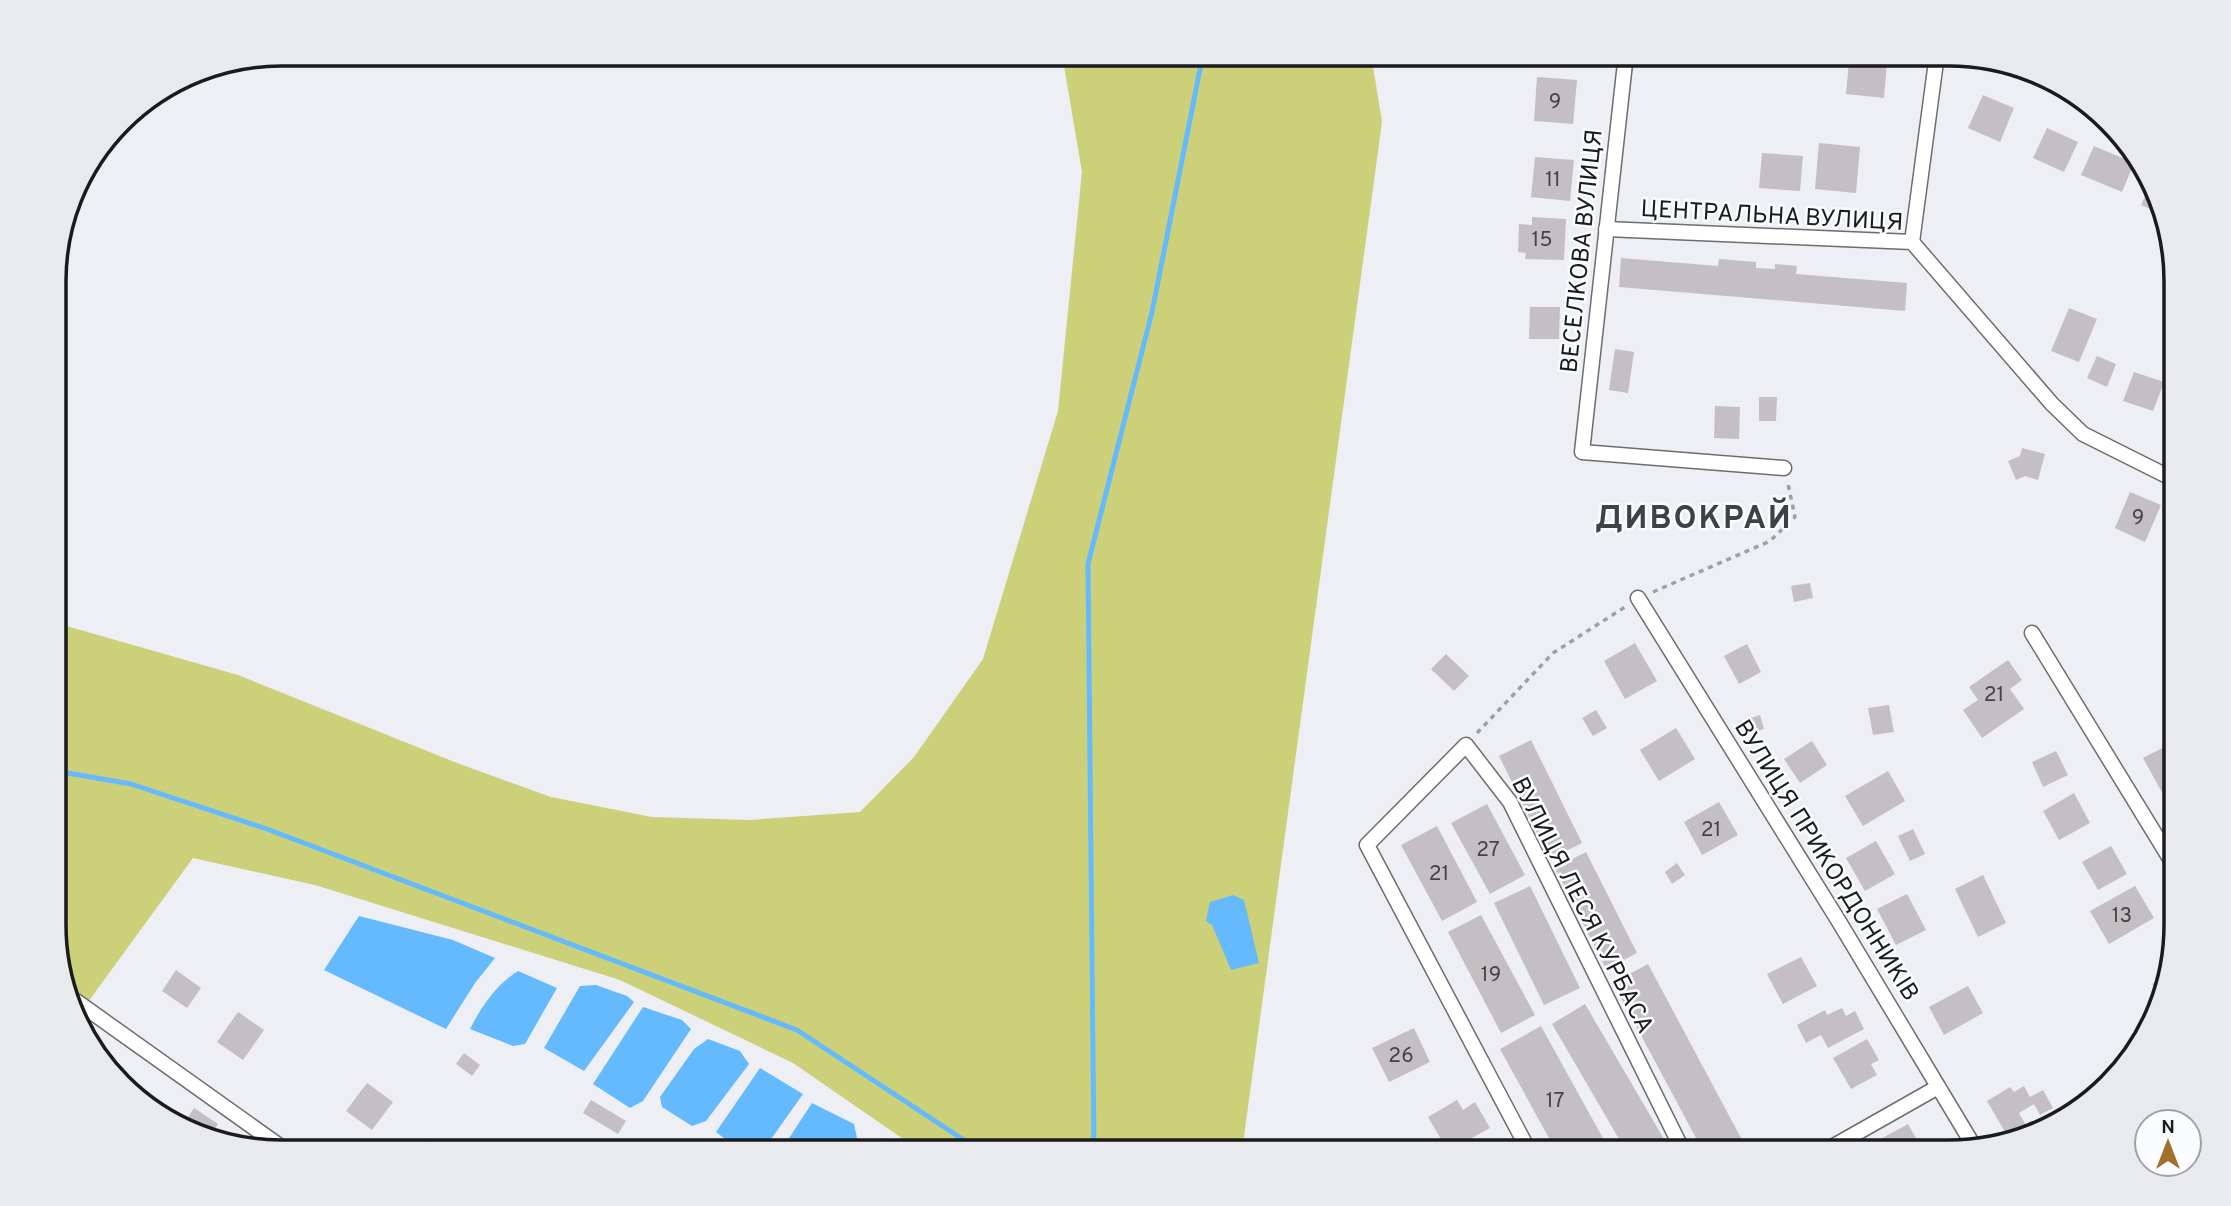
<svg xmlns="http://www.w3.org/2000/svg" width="2231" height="1206" font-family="Overpass,sans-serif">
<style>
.green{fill:#ccd078}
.water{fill:#64bafc}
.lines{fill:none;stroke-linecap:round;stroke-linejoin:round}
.stream{stroke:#64bafc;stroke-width:5}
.building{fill:#c3bfc3}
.street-casing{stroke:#6b6d71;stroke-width:17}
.path{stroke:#9ea0a3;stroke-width:3.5;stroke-dasharray:5 5;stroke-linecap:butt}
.street{stroke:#fff;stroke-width:14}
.labels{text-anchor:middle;stroke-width:5;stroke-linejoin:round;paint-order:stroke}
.number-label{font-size:21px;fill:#444446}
.street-label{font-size:24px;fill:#1a1b1c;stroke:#fbfcff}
.district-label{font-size:32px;font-weight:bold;letter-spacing:2px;fill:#3e4145;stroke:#fbfcff}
.rim{fill:none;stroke:#1a1b1c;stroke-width:3.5}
</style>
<rect width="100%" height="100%" fill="#edeff4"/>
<!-- green -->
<polygon class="green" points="1062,54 1371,54 1382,122 1242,1151 922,1152 793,1063 620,980 315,885 193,858 80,1013 56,955 56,623 238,675 457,763 551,797 652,817 749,820 860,812 914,757 983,659 1058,411 1082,172"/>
<!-- water -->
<g class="water">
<polygon points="1233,895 1244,900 1259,963 1231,970 1212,925 1206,921 1210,902"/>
<polygon points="359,916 453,940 495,958 475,983 446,1029 324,970"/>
<path d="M518,971L557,988L525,1044L513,1046L470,1029C481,1007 497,984 518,971Z"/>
<polygon points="596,985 627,996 634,1002 584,1071 544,1048 580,986"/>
<polygon points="643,1007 682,1020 691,1029 643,1101 630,1108 593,1084"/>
<polygon points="708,1039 740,1051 749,1064 706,1121 692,1126 662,1107 660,1097 694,1049"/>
<polygon points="760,1068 803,1094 762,1152 742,1152 716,1132"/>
<polygon points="812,1103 854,1124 857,1138 845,1152 780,1152"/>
<polygon points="888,1138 904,1152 861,1152"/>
</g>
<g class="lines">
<!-- stream -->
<g class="stream">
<polyline points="56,771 131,784 267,829 797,1030 982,1152"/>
<polyline points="1094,1152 1088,564 1152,312 1203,54"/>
</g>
</g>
<!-- building -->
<g class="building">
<polygon points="1857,54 1881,54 1880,62 1887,63 1884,98 1846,94 1849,61 1856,61"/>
<polygon points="1537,77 1577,80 1573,124 1534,121"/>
<polygon points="1983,95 2014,108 2000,142 1968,128"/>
<polygon points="2047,128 2078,142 2064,172 2033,158"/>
<polygon points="1819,143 1860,147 1856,193 1815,189"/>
<polygon points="2094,146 2134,163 2122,192 2081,175"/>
<polygon points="1762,153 1803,156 1800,191 1759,188"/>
<polygon points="1535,157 1574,160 1570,201 1531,197"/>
<polygon points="2150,186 2153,193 2160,213 2141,205"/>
<polygon points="1532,217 1566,219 1564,260 1525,259 1526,253 1518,252 1519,224 1532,225"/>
<polygon points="1621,258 1718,266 1719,259 1756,262 1756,268 1775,269 1775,264 1797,266 1796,274 1907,283 1905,311 1619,287"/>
<polygon points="1530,307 1560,307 1559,339 1529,339"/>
<polygon points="2069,308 2097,319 2079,362 2051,351"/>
<polygon points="1615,349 1634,352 1628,393 1609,390"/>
<polygon points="2097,356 2116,364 2107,387 2087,378"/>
<polygon points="2134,372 2164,382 2153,411 2123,401"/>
<polygon points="1759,397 1777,397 1776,421 1759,421"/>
<polygon points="1715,406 1740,407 1739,439 1714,438"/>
<polygon points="2022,448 2045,454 2038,480 2025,476 2016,480 2008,461 2020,456"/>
<polygon points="2130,492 2161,505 2145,542 2115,528"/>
<polygon points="2176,540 2176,568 2165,563"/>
<polygon points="1810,583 1813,598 1794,602 1791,586"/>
<polygon points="1635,643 1657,681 1625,699 1604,661"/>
<polygon points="1747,644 1761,672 1739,684 1724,656"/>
<polygon points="1446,654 1469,676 1454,691 1431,669"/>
<polygon points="2008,660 2022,680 2010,689 2024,709 1982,738 1963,710 1978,700 1969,687"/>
<polygon points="1889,705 1894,732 1873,735 1868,708"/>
<polygon points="1596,710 1607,728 1593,736 1582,718"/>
<polygon points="1760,715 1764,729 1746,734 1738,722"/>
<polygon points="1676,728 1695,759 1659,781 1640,750"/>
<polygon points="1531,740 1582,843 1550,859 1499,756"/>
<polygon points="1812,741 1827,765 1800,783 1784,759"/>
<polygon points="2176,741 2176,789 2164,796 2143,758"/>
<polygon points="2056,751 2068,775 2043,787 2032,762"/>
<polygon points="1888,771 1905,801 1863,826 1845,796"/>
<polygon points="2074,793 2090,823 2059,840 2043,811"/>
<polygon points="1719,802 1738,835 1702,855 1684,822"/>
<polygon points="1487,804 1525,875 1490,894 1451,823"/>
<polygon points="1437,826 1477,902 1442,921 1401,845"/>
<polygon points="1913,829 1925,854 1910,861 1898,836"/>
<polygon points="1876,841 1895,874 1865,891 1846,858"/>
<polygon points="2111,846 2127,874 2098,890 2082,862"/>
<polygon points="1586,852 1637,953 1606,969 1555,868"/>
<polygon points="1677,863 1685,875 1672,884 1665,872"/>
<polygon points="1983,875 2006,923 1978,937 1955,889"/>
<polygon points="1530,886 1580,988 1544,1005 1494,903"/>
<polygon points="2135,886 2154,918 2109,944 2090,911"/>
<polygon points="1907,894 1926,930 1896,945 1877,909"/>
<polygon points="1481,915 1535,1015 1501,1033 1448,932"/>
<polygon points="1801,957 1817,986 1783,1004 1767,974"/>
<polygon points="1648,964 1748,1151 1703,1151 1613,983"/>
<polygon points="176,970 201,988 187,1008 162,991"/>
<polygon points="2165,977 2160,998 2152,984"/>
<polygon points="1968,986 1983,1013 1944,1035 1929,1007"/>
<polygon points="1585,1004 1671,1151 1626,1151 1552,1024"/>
<polygon points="1842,1008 1846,1016 1855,1011 1864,1029 1828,1048 1821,1035 1806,1043 1797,1025 1825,1010 1827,1015"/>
<polygon points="238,1012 264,1030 243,1060 217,1042"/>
<polygon points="1541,1026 1610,1151 1556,1151 1500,1049"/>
<polygon points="1414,1028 1430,1062 1389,1082 1372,1048"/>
<polygon points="1867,1039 1879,1060 1871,1064 1877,1075 1851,1089 1833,1058"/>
<polygon points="464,1053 480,1065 472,1076 456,1064"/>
<polygon points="367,1083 393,1102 372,1130 346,1111"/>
<polygon points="2024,1086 2030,1097 2043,1090 2053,1108 2040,1115 2034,1104 2019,1113 2028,1129 2008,1137 1987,1101 2010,1087 2014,1092"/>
<polygon points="591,1100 626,1121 618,1134 583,1113"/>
<polygon points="1457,1100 1463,1110 1475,1102 1490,1128 1448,1151 1428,1117"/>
<polygon points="194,1108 218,1124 211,1135 181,1128"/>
<polygon points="1908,1124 1923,1151 1882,1151 1877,1141"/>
<polygon points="425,1138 445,1152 404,1152 413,1139 421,1144"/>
</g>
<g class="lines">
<!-- street casing -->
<g class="street-casing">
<g id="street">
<polyline points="1626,54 1582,452 1784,468"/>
<polyline points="1606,229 1912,242 2052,404 2083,434 2175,480"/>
<polyline points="1912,242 1937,54"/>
<polyline points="1638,598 1838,920 1975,1148"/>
<polyline points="2032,633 2177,870"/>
<polyline points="76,1001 288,1152"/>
<polyline points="1529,1151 1367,845 1466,745 1510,802 1683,1151"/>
<polyline points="1825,1151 1938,1087"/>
</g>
</g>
<!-- path -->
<g class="path">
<polyline points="1653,592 1770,541 1795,517 1788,484"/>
<polyline points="1477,733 1553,653 1625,607"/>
</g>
<!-- street -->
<use href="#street" class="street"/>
</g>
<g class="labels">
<!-- number labels -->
<g class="number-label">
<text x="1555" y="108">9</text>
<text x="1553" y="186">11</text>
<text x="1542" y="246">15</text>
<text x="2138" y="524">9</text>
<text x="1994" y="701">21</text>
<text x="1711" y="836">21</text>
<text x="1488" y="856">27</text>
<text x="1439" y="880">21</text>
<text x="2122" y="922">13</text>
<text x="1491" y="981">19</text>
<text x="1401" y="1062">26</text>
<text x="1555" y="1107">17</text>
</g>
<!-- street labels -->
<g class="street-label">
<text transform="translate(1772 215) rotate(3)" y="8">ЦЕНТРАЛЬНА ВУЛИЦЯ</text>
<text transform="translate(1581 251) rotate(-84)" y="8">ВЕСЕЛКОВА ВУЛИЦЯ</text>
<text transform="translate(1827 860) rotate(58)" y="8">ВУЛИЦЯ ПРИКОРДОННИКІВ</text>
<text transform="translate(1583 905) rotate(63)" y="8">ВУЛИЦЯ ЛЕСЯ КУРБАСА</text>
</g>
<!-- district labels -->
<g class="district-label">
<text x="1694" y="528">ДИВОКРАЙ</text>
</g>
</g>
<!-- crop -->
<path d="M0 0H2231V1206H0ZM281 66H1949A215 215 0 0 1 2164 281V925A215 215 0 0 1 1949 1140H281A215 215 0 0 1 66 925V281A215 215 0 0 1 281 66Z" fill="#e9eaed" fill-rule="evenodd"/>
<path class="rim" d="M281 66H1949A215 215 0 0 1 2164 281V925A215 215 0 0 1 1949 1140H281A215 215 0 0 1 66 925V281A215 215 0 0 1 281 66Z"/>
<!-- north arrow -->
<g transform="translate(2168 1143)"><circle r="33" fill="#fbfcff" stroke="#a1a2a4" stroke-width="2"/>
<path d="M0-5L12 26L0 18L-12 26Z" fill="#a46f29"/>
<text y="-10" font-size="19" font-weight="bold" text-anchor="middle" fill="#1a1b1c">N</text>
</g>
</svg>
